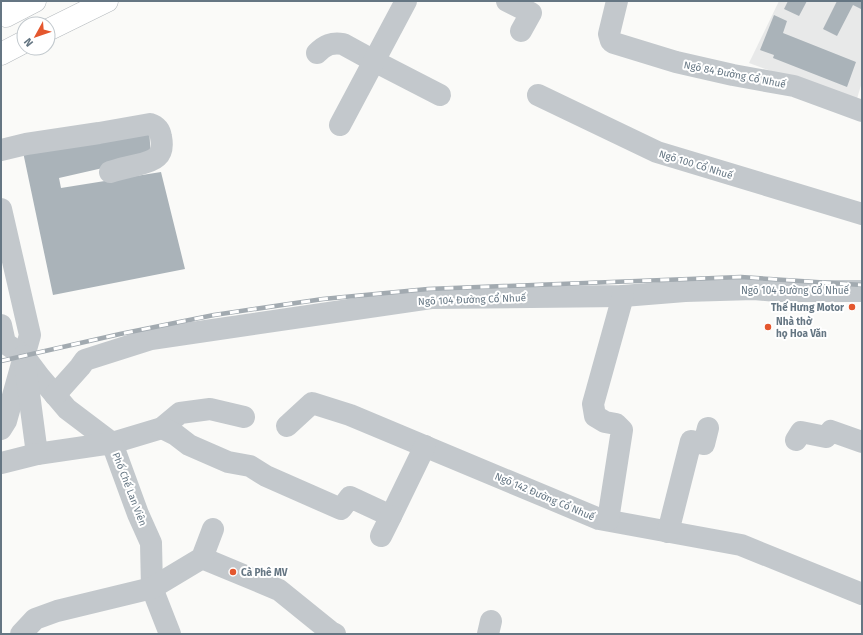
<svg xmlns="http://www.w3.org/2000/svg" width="863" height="635" font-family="'Fira Sans',sans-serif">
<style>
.built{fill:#e8e9e9}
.building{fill:#aab3b9}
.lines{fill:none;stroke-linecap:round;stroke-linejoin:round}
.major-casing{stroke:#b5babe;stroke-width:23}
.highway-casing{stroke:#b4b9bd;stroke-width:23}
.minor{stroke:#c3c8cc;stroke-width:22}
.major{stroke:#fff;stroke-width:22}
.highway{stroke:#fff;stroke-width:22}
.rail-casing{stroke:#a2aab0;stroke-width:4.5}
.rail{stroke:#fff;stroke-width:3;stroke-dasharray:9;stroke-linecap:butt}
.poi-dot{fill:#e4572e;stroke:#fff;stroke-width:1.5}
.labels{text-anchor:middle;stroke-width:4;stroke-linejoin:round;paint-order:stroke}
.street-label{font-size:10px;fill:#657683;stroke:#fff}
.poi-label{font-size:10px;font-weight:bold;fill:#657683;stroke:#fff;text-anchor:start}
</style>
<rect width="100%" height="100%" fill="#fafaf8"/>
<!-- built -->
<polygon class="built" points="779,1 862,1 862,82 856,102 749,63"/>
<!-- building -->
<g class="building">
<polygon points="788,1 807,1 799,16 784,9"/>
<polygon points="837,1 862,1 862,7 861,9 853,5 837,36 823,29"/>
<polygon points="774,15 787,21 783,33 856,62 847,87 773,58 774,55 760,50"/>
<polygon points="149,129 151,157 59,178 61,188 161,172 185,269 53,295 23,152"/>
</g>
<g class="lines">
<!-- major casing -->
<g class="major-casing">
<g id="major">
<polyline points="6,16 35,1"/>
<polyline points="48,30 107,1"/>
<polyline points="1,54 24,42"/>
</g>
</g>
<!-- highway casing -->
<g class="highway-casing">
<polyline id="highway" points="1,11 21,1"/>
</g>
<!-- minor -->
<g class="minor">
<polyline points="507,1 531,13 521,31"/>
<polyline points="617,1 609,34 611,41 614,43 676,62 733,75 794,86 862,111"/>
<path d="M317,53C325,45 332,42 343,44L374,61L440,95"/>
<polyline points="538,95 657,152 862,214"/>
<polyline points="340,125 406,1"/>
<path d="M1,150L26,144L99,133L150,124C156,126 160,130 161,137C165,157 154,161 137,165C128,167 119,169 110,172"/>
<polyline points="1,209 30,335 6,421 1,429"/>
<polyline points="1,325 5,343 24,356 39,376 67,409 112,443 162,428 180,413 210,409 244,417"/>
<polyline points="24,356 37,454 112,443 138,514 151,543 152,588 170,634"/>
<polyline points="55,395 80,367 85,360 151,339 431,298 623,296 685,291 754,289 777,291 862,291"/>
<polyline points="287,426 312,403 350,415 599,519 741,545 862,594"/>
<polyline points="162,428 176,435 189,445 228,462 250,466 266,476 341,509 350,497 391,516 425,446"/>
<polyline points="796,440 801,432 826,437 831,431 862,442"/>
<polyline points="1,463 37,454"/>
<polyline points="608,520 622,430 616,424 605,422 595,416 593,404 623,296"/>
<polyline points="668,532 691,441 704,444 708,428"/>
<polyline points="381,536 391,516"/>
<polyline points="202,558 279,590 331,632 335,634"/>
<polyline points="21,634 35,619 57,611 152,588 202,558 213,529"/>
<polyline points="488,634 491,621"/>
</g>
<!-- major -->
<use href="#major" class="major"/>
<!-- highway -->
<use href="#highway" class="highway"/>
<!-- rail casing -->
<g class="rail-casing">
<polyline id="rail" points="1,361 120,334 214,315 323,299 428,289 741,277 862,285"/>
</g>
<!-- rail -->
<use href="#rail" class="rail"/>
</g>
<!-- markers -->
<g class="poi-dot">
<circle cx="852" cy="307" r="4"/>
<circle cx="768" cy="327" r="4"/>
<circle cx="233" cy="572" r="4"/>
</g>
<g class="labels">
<!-- street labels -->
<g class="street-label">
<text transform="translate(735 74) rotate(11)" y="4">Ngõ 84 Đường Cổ Nhuế</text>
<text transform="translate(696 164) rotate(17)" y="4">Ngõ 100 Cổ Nhuế</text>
<text x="795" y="294">Ngõ 104 Đường Cổ Nhuế</text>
<text transform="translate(472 299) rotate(-2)" y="4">Ngõ 104 Đường Cổ Nhuế</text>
<text transform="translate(130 489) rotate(69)" y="4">Phố Chế Lan Viên</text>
<text transform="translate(545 496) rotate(23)" y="4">Ngõ 142 Đường Cổ Nhuế</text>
</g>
<!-- poi labels -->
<g class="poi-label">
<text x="844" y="311" text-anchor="end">Thế Hưng Motor</text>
<text x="776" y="325">Nhà thờ<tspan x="776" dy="12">họ Hoa Văn</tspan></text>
<text x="241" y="576">Cà Phê MV</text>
</g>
</g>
<!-- border -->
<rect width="863" height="635" fill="none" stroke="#657683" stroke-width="4"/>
<!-- north arrow -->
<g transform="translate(36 36) rotate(230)"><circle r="19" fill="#ffffff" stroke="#c1c8cd"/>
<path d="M0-3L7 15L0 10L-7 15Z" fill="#e4572e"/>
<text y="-6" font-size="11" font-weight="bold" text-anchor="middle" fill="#657683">N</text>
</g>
</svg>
